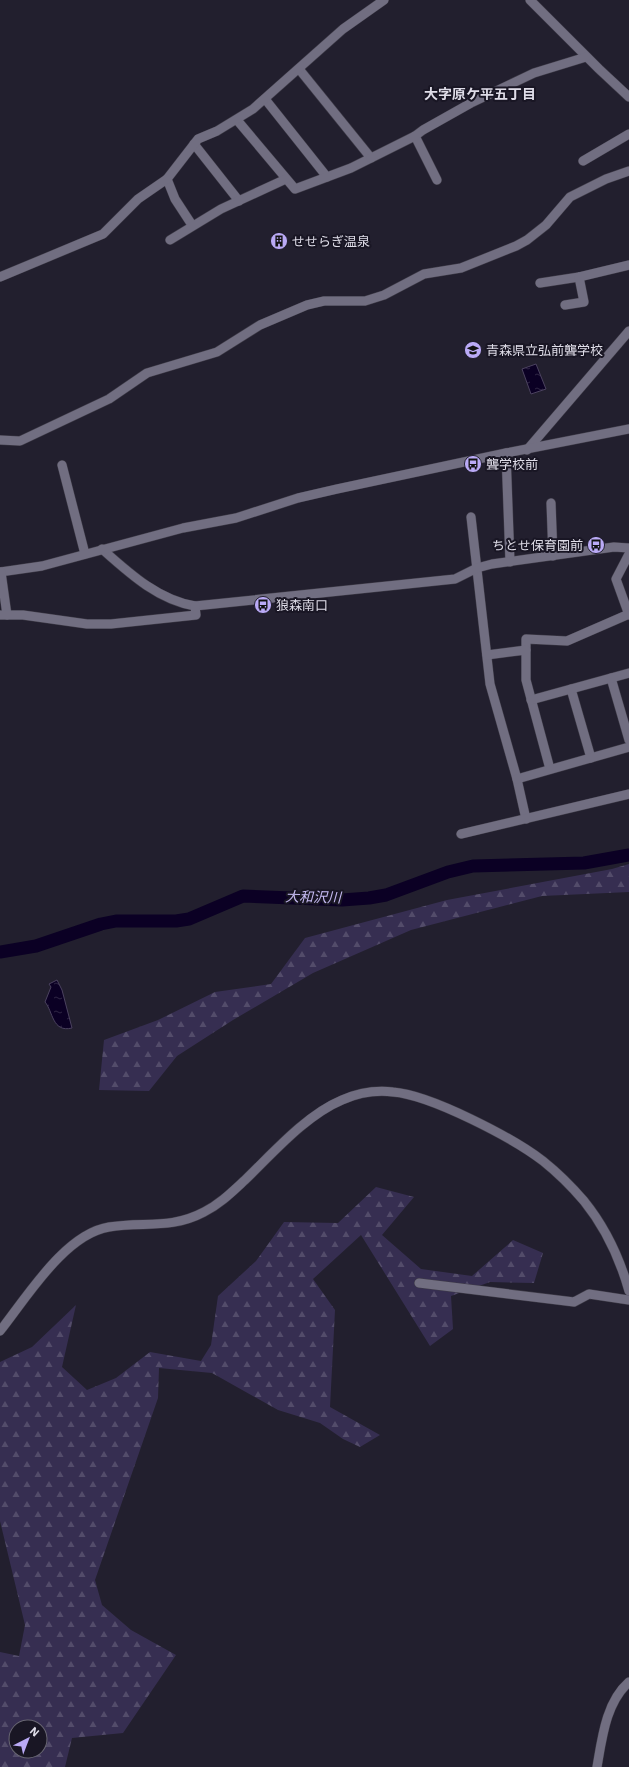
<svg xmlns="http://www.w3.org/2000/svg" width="629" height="1767" font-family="'IBM Plex Sans','Noto Sans JP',sans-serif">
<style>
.forest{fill:url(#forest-firs);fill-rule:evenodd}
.water{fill:url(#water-ripples);stroke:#4b425f}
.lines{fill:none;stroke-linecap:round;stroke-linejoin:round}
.river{stroke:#0b0024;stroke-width:13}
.minor-casing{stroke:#3f3c48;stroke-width:10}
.minor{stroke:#716e81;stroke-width:9}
.labels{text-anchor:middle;stroke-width:4;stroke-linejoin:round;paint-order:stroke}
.poi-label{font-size:13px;fill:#dfdde8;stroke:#191624;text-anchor:start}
.neighbourhood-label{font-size:14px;font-weight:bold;fill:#dfdde8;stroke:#191624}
.water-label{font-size:14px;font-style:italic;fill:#c5baf1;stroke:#191624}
</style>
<defs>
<pattern id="forest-firs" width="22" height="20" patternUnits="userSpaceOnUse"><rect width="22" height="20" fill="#362e51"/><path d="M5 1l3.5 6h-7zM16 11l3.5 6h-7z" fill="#534c6a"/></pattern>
<pattern id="water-ripples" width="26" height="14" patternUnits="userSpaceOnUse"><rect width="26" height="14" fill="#0b0024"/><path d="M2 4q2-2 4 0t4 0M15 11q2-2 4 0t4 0" fill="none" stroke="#2e2544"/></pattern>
</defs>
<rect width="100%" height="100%" fill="#221f2e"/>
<!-- forest -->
<g class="forest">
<polygon points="629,864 629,892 542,896 411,930 313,973 233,1020 177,1056 149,1091 99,1090 104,1040 158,1020 215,992 271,984 305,938 447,900 612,869"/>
<path d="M376,1187L414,1197L382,1235L421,1269L472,1276L513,1240L543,1253L534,1283L490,1282L451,1296L453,1329L430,1346L361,1235L313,1279L335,1310L330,1407L380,1435L360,1447L343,1439L320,1423L278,1410L212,1373L159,1368L158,1398L95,1580L102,1605L131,1630L176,1655L123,1733L72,1738L65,1767H0V1652L19,1656L25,1625L0,1521V1362L32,1347L76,1305L62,1367L87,1390L116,1378L150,1352L201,1361L211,1345L218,1296L256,1261L284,1222L338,1223ZM16,1727H40V1751H16Z"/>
</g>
<!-- water -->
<g class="water">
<polygon points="536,364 546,389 531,394 522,369"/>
<path d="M57,980L62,990L72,1028C52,1033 53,1011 45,1002L51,987L49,984Z"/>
</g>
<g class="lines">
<!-- river -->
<polyline class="river" points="0,952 36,946 101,924 116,921 176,921 189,919 243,896 342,900 369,898 386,895 448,872 473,866 584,863 629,855"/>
<!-- minor casing -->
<g class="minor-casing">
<g id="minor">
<polyline points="530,0 599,69 629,97"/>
<polyline points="265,99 327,177"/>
<polyline points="237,120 295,189 351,168 371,158 299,69"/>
<polyline points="415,136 437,180"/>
<polyline points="194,144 239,201"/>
<polyline points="371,158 415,136 423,130 471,103 534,73 586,57"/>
<polyline points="583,161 629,134"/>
<polyline points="167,179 175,199 192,225"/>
<polyline points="170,240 221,209 286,179"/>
<polyline points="0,277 103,234 138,199 167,179 198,139 217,131 253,109 343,29 384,0"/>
<polyline points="540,283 579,277 629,265"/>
<polyline points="565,305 584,302 579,277"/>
<polyline points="0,440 20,441 109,399 147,373 217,352 260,325 307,305 324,301 365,301 384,295 424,274 461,268 516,246 527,240 546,225 570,197 606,179 629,171"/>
<polyline points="527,450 629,331"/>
<polyline points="506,453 510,562"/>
<polyline points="62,465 85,554"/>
<polyline points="551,503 553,556"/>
<polyline points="471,517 490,684 517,779 526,819"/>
<path d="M102,549C129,573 158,600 195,606L455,579L477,568L492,564L614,547L629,548"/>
<polyline points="629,554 616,579 629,615"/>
<polyline points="0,572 42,566 183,528 236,518 298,498 337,489 506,453 629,429"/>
<polyline points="1,572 7,615"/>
<polyline points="0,615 23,615 87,624 111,624 196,615 195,606"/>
<polyline points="526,650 526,639 567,641 629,614"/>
<polyline points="487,655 526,650 526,680 550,769"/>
<polyline points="611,678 629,740"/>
<polyline points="571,689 591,758"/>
<polyline points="531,700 629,673"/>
<polyline points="517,779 629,747"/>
<polyline points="461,834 629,794"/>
<polyline points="419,1283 574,1302 589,1294 629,1300"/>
<path d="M0,1331C27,1297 65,1234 109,1227C143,1221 170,1230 204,1212C220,1204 232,1192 245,1180C273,1153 306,1115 342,1100C358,1093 376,1090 393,1092C431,1095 513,1138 543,1161C558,1173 572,1187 584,1201C605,1227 620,1259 629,1291"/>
<path d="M597,1767C602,1738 606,1702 629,1682"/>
</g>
</g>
<!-- minor -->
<use href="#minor" class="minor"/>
</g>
<!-- icons -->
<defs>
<g id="building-disc" transform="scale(0.9)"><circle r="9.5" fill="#baaaf6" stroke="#191624"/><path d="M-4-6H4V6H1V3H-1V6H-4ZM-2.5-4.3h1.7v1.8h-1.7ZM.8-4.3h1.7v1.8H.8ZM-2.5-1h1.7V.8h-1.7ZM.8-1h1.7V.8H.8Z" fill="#111"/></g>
<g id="school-disc" transform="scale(0.9)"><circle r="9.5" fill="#baaaf6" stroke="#191624"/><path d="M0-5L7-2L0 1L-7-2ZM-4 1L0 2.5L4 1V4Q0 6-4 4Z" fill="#111"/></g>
<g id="bus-disc" transform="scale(0.9)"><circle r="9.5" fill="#baaaf6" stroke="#191624"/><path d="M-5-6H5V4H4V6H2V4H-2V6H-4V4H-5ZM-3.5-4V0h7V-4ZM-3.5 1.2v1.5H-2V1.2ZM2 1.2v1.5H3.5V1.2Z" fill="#111"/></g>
</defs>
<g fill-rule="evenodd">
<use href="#building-disc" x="279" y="241"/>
<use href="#school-disc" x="473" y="350"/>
<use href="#bus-disc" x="473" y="464"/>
<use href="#bus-disc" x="596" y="545"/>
<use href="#bus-disc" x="263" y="605"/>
</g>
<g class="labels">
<!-- poi labels -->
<g class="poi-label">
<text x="292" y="246">せせらぎ温泉</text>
<text x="486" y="355">青森県立弘前聾学校</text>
<text x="486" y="469">聾学校前</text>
<text x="583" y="550" text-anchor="end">ちとせ保育園前</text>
<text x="276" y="610">狼森南口</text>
</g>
<!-- neighbourhood labels -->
<g class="neighbourhood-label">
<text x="480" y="99">大字原ケ平五丁目</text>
</g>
<!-- water labels -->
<g class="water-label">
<text transform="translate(313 897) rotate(1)" y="5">大和沢川</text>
</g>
</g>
<!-- north arrow -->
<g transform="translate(28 1739) rotate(42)"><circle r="19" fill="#191624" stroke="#686672"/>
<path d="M0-3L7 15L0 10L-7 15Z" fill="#baaaf6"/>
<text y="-6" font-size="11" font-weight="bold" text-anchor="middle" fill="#dfdde8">N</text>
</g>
</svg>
